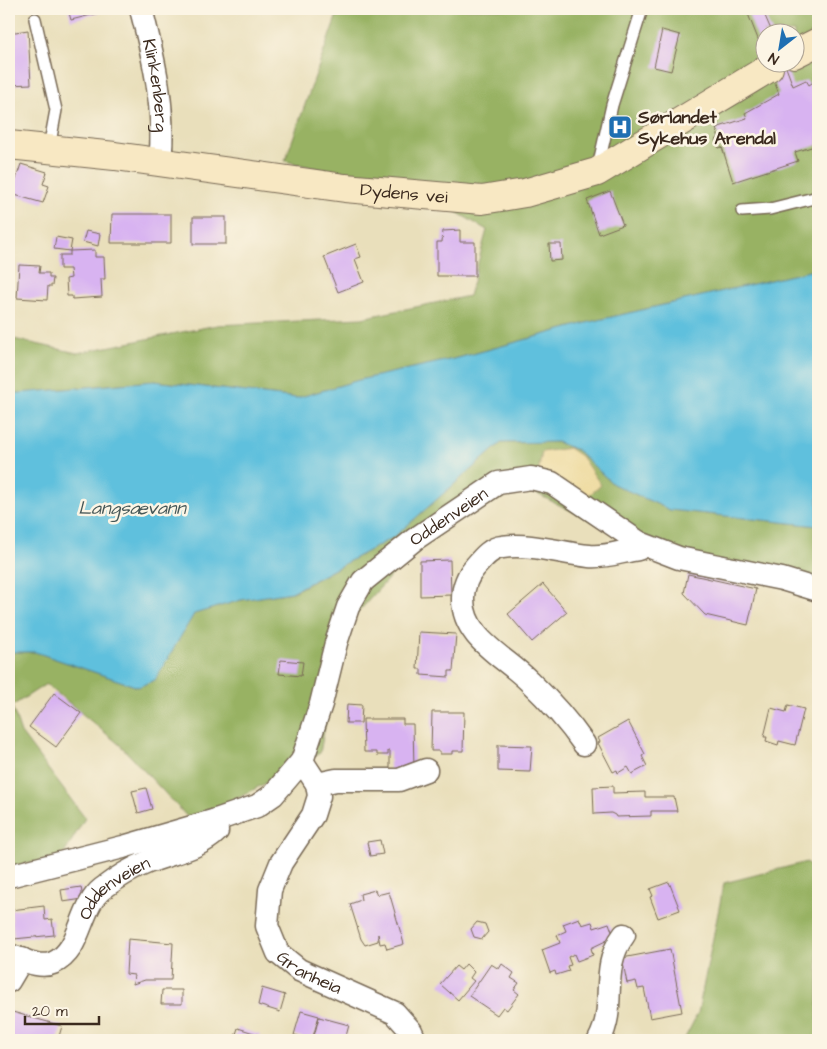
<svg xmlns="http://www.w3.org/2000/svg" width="827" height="1049" font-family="'Architects Daughter',sans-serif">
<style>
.forest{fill:#98b263;stroke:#6a6e40;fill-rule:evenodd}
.sand{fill:#eeda9e;stroke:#94825e}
.water{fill:#5ec0dd;stroke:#4c757e}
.building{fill:#d8b3f1}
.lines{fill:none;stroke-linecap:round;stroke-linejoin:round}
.lane-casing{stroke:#786955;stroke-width:14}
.street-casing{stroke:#786955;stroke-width:25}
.secondary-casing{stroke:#786955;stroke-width:30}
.lane{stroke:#fff;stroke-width:11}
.street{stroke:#fff;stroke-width:22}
.secondary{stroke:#f8e8c3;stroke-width:28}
.labels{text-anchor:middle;stroke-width:5;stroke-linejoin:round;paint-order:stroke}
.street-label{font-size:18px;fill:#3b2a1e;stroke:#fcf5e5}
.poi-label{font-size:18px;font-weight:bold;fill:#3b2a1e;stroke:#fcf5e5;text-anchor:start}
.water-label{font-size:19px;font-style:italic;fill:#465757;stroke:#fcf5e5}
</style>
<rect width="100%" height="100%" fill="#fcf5e5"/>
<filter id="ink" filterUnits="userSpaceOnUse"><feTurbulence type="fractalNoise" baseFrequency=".02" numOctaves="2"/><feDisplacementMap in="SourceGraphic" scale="10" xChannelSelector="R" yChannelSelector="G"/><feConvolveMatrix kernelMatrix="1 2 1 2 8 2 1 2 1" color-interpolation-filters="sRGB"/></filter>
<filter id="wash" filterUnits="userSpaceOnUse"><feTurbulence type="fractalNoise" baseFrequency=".0096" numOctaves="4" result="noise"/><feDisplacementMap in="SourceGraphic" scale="20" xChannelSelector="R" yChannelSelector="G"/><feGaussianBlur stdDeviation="1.12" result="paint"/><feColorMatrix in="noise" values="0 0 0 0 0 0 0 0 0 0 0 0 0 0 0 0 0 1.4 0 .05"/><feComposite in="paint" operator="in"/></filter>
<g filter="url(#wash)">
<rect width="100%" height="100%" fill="#e9dfbb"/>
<!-- forest -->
<g class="forest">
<path d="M339,9H818V269L590,322L458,358L359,380L297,398L154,381L9,394V338L77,353L217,325L362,318L469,296L487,230L424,193L285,161ZM764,32H794V62H764Z"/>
<polygon points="557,442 577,450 613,484 670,510 818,526 818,583 657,553 525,488 432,530 342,630 320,753 193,823 120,745 46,684 12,706 21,733 85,818 61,859 9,866 9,652 35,652 138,687 154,680 194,614 241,600 293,592 394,537 501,443"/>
<polygon points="807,862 818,875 818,1040 684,1040 698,1013 724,883"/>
</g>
<!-- sand -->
<polygon class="sand" points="569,448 581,456 601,485 592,493 582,497 538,473 542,452"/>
<!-- water -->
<polygon class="water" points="818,269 818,526 670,510 613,484 577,450 557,442 501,443 394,537 292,592 241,600 194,614 155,680 138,687 35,652 9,652 9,394 154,381 297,398 359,380 458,358 590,322"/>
<g id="blocks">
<!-- building -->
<g class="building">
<polygon points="68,9 98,9 99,13 71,20"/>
<polygon points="746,9 762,9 772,32 764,32 764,54"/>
<polygon points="28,30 31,84 9,85 9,33"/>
<polygon points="662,30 680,35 671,71 654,67"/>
<polygon points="767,62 784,62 793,86 806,80 809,85 818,79 818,145 795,152 798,161 733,182 722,147 719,148 715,140 719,138 716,128 747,118 745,113 779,94"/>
<polygon points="21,164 47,172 43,184 49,186 43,203 11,194"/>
<polygon points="610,191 623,225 599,234 587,200"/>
<polygon points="112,214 171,214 171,243 111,243"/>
<rect x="193" y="217" width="33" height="27"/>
<polygon points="460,230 460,242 475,242 475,276 437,276 437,242 442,242 443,231"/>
<polygon points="86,231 100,234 98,246 83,242"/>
<polygon points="56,237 72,240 70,251 95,250 95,257 104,257 105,279 101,279 102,297 72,299 72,296 67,296 66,279 71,278 70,269 60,269 60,255 70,255 70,251 54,249"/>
<polygon points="356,244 361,257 355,259 364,282 338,292 324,257"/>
<polygon points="549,244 561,244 562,260 550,261"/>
<polygon points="19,265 40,266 39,273 49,273 49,278 53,278 52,286 48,286 47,300 17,298"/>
<polygon points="450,560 451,595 420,596 420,561"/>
<polygon points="688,574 756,589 748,625 705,615 684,593"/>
<polygon points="543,584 567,612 532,642 508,614"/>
<polygon points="419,632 456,634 453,671 449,671 449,677 421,675 421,669 417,669"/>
<polygon points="281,660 303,662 301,676 279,674"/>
<polygon points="54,693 81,713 56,747 29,727"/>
<polygon points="347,704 362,705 361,723 346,723"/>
<polygon points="788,705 804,709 795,745 779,741 778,745 766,741 767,737 764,737 771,708 786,712"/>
<polygon points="432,712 464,712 463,751 452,751 452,754 440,754 440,751 431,751"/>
<polygon points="363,719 403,719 403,724 413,724 414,769 390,772 390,751 388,751 388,755 377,755 377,752 364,752"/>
<polygon points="628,721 645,754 642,756 647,766 632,774 628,767 618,773 617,770 613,772 598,743 600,742 598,738"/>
<polygon points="498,745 532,746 530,772 498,771"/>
<polygon points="613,786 613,793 645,792 645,797 674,797 677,811 651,811 651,816 616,817 615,815 611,813 594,814 593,787"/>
<polygon points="146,788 152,809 138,813 132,791"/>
<polygon points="380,840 383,854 370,856 367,842"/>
<polygon points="669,882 680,910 658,918 650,897 653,896 650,889"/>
<polygon points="81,887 83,899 63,902 61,890"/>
<polygon points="375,890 377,895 389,892 404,944 387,949 385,943 380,944 378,934 378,941 365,945 361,939 350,904 361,900 360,894"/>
<polygon points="44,906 45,920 52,919 54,935 14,939 11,910"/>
<polygon points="579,918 582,925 592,922 594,928 609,923 614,937 591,948 593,955 577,961 574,954 568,957 571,965 567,966 569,971 556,975 555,971 550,973 542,950 560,943 557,935 566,931 563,924"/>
<polygon points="477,922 485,924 488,932 482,939 474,937 471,929"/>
<polygon points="128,939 173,943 171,980 145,980 133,984 134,975 126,974"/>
<polygon points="670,949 682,1012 650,1018 644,988 638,989 636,981 627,983 622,958"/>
<polygon points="466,964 474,972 470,978 474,981 458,1000 440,984 456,966 461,970"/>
<polygon points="491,964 499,969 502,964 514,973 511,978 519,983 514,990 519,994 507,1010 503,1007 497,1015 469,996"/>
<polygon points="262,988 285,995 280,1012 258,1005"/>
<polygon points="162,990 182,990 182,1004 161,1004"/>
<polygon points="9,1011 62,1026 58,1040 9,1040"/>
<polygon points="301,1011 319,1016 312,1040 294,1035"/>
<polygon points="319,1017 349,1025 345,1040 313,1040"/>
<polygon points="238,1028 260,1035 258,1040 234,1040"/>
</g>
</g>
</g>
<g filter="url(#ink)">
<use href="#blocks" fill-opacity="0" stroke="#786955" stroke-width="1"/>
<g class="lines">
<!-- lane casing -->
<g class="lane-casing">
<g id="lane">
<polyline points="35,19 56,110 49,148"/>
<polyline points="598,167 612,105 642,9"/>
<polyline points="742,211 770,209 818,197"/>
</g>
</g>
<!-- street casing -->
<g class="street-casing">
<g id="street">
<path id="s1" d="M141,9C154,59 166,110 160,162"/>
<path d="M584,744C568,721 549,700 529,681C504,656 462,638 463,598C463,587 468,575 475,567C482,559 490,548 502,547C532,543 559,553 589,556C604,558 623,551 638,549L640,543"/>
<path id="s2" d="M302,761L317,784L319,796L313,815L281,863L270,890L267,926L278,953L299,970L395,1013L411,1031L415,1040"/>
<polyline points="317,784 336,780 399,780 426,770"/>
<path id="s3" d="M9,876L123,847L216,820L257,806L273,795L302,761L321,704L336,643L348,607L363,581L415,539L498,483L531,478L552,483L640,543L679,558L782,579L818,590"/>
<path id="s4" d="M9,955C22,959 39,969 53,963C82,951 79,907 102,889C115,879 133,868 148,862C171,853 199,849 217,831L216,820"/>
<polyline points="9,981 22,959"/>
<path d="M599,1040C618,1006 598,969 624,935"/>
</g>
</g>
<!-- secondary casing -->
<g class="secondary-casing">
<g id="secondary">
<polyline points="794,54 818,42"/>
<path id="s5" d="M9,145L115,156L345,188L482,200L525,193L597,172L769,68"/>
</g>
</g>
<!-- lane -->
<use href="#lane" class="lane"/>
<!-- street -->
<use href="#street" class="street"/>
<!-- secondary -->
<use href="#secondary" class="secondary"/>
</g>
</g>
<!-- icons -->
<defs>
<g id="hospital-square" transform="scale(1.25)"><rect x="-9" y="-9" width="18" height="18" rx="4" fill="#1f6fb2" stroke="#fcf5e5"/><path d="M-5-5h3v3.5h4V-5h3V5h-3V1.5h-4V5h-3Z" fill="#fff"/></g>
</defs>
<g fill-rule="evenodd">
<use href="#hospital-square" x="620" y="127"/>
</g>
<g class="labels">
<!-- street labels -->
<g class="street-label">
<text dy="6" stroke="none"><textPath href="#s1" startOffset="78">Klinkenberg</textPath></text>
<text dy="6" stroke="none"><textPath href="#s5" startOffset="398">Dydens vei</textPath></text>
<text dy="6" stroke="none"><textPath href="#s3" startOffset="620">Oddenveien</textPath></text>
<text dy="6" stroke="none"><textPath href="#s4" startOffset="146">Oddenveien</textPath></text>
<text dy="6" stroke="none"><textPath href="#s2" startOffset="249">Granheia</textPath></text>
</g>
<!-- poi labels -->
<g class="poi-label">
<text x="638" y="123">Sørlandet<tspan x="638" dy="21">Sykehus Arendal</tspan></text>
</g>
<!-- water labels -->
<g class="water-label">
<text x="132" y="514">Langsævann</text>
</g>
</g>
<!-- margin -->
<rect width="827" height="1049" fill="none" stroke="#fcf5e5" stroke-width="30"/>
<!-- north arrow -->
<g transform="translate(780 48) rotate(211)"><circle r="24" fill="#fcf5e5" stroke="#afa495"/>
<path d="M0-4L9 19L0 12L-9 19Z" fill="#1f6fb2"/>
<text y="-8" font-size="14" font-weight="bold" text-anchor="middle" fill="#3b2a1e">N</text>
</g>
<!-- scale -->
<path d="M25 1016v8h74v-8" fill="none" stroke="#3b2a1e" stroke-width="2.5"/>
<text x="32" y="1016" font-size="15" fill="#3b2a1e" stroke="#fcf5e5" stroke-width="4" paint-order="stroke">20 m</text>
</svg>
